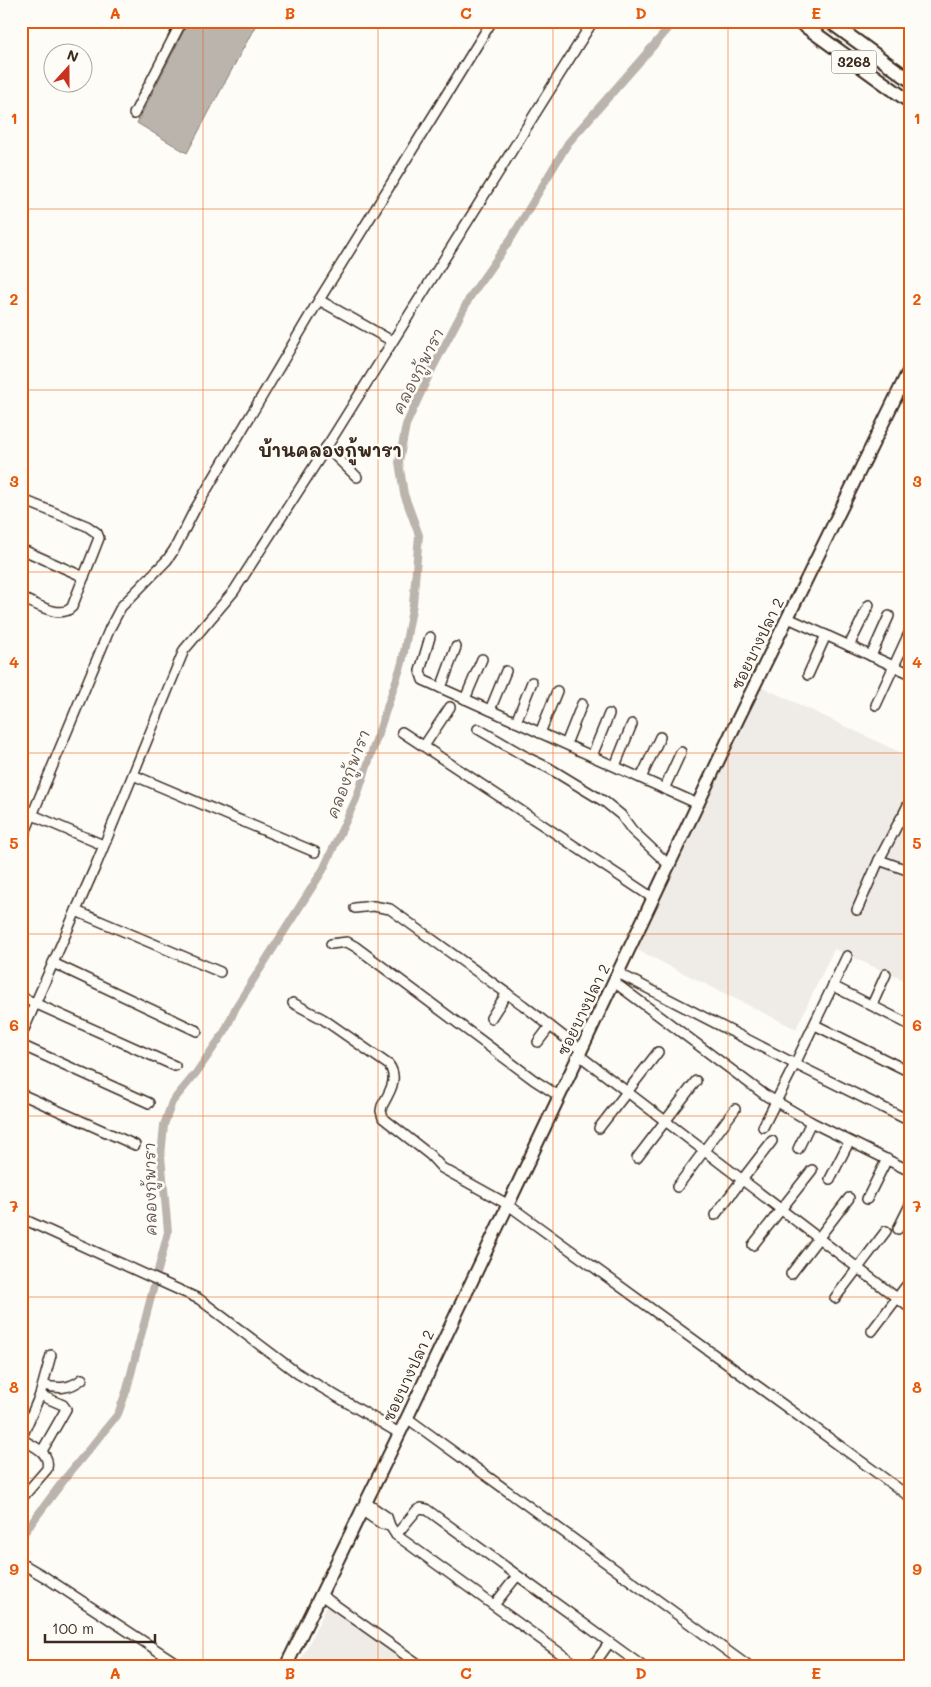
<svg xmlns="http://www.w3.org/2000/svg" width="931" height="1687" font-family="Mali,'Playpen Sans Thai',sans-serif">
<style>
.built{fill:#efece7}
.water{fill:#bbb4ad;stroke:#887d74}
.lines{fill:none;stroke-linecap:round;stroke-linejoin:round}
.canal{stroke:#bbb4ad;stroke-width:8}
.street-casing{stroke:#3b2a1e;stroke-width:12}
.secondary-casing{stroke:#3b2a1e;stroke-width:15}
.primary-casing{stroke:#3b2a1e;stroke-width:16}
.street{stroke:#fdfcf7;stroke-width:9}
.secondary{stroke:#fdfcf7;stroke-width:11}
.primary{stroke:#fdfcf7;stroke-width:12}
.grid{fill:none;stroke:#e8590c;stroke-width:1;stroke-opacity:0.55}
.labels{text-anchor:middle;stroke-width:5;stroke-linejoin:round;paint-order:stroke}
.shield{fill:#fdfcf7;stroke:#75695f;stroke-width:1}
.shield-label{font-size:14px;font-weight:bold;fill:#3b2a1e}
.street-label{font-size:15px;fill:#3b2a1e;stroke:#fdfcf7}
.water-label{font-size:16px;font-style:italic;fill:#615349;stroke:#fdfcf7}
.quarter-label{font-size:18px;font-weight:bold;fill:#3b2a1e;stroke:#fdfcf7}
.neatline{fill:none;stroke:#e8590c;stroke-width:2}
.grid-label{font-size:16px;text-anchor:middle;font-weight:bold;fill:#e8590c}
</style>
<rect width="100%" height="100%" fill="#fdfcf7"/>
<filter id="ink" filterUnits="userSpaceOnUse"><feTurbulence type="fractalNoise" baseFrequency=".02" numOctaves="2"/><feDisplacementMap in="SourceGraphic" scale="10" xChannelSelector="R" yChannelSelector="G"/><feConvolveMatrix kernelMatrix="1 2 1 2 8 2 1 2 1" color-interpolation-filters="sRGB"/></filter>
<g filter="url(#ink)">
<!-- built -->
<g class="built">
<polygon points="756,684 910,757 910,983 834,949 796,1029 631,947"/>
<polygon points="331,1598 425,1666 298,1666"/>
</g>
<!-- water -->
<polygon class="water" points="189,21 258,21 187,153 137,123"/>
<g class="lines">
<!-- canal -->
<polyline class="canal" points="21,1537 67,1476 118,1414 127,1389 168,1232 161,1156 164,1125 172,1102 196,1073 225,1031 236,1007 323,870 356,799 402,663 413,604 419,535 404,494 399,462 406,425 429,375 470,297 512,237 568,143 675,21"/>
<!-- street casing -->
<g class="street-casing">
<g id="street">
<polyline points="134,114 182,21"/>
<polyline points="319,300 392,341"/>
<polyline points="326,447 357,477"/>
<path d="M21,499L87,526L97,533L99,538L72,607C60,620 35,603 21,598"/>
<polyline points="21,549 84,577"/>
<polyline points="788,618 909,673"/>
<polyline points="430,637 420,671 423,680 698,804"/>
<polyline points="849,646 869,605"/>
<polyline points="871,656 889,616"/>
<polyline points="808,675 826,635"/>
<polyline points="441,688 456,647"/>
<polyline points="465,699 482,659"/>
<polyline points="876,705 910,631"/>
<polyline points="490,710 506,671"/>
<polyline points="516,722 532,682"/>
<polyline points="478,729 528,758 549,768 605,802 621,815 632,830 670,866"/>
<polyline points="402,732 653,898"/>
<polyline points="540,733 557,691"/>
<polyline points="566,744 582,704"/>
<polyline points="424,746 450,707"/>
<polyline points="592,756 609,714"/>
<polyline points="615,766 632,724"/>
<polyline points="133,775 315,852"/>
<polyline points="641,778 660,737"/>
<polyline points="664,789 681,752"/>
<polyline points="21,810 103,845"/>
<polyline points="904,813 910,801"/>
<polyline points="21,842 110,628 121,607 167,560 174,550 194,511 319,300 492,21"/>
<polyline points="879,860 910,871"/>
<polyline points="355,908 373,906 390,909 523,1005 581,1050"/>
<polyline points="857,910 879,860 901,818"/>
<polyline points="76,911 220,972"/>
<polyline points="331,944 347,942 356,947 534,1080 559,1096"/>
<polyline points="53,963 197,1031"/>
<polyline points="618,973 795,1064 910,1121"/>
<polyline points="614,982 765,1095 811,1122 910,1171"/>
<polyline points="833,986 910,1025"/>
<polyline points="21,997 175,1066"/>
<path d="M293,1003L323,1019L389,1065C399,1079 389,1093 382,1106L381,1111L383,1118L430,1155L442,1168L507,1204L910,1497"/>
<polyline points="872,1005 886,974"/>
<polyline points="491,1018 507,993"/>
<polyline points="815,1025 910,1072"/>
<polyline points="21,1036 96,865 184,650 234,591 331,440 593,21"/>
<polyline points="538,1042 550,1026"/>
<polyline points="21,1045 149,1103"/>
<polyline points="579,1055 910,1308"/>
<polyline points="21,1094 135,1145"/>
<polyline points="763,1127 795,1064 847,956"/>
<polyline points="599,1128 658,1052"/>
<polyline points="798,1149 811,1122"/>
<polyline points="637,1158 696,1081"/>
<polyline points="830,1179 849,1142"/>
<polyline points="677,1187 735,1109"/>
<polyline points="867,1199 887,1159"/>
<polyline points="715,1215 772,1141"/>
<polyline points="21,1218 199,1299 297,1373 399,1433"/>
<polyline points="898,1229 910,1205"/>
<polyline points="753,1245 812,1170"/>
<polyline points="791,1274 849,1198"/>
<polyline points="835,1298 886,1231"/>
<polyline points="872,1331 910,1281"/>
<path d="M43,1385C58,1389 70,1389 82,1379"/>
<polyline points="40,1395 63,1405 66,1409 42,1451"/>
<polyline points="407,1418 748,1666"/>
<path d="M21,1499L47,1469C51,1452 33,1446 21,1439L40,1395L51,1355"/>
<polyline points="361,1510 382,1524 390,1526 387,1517 365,1502"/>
<polyline points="390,1526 396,1535 578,1666"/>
<polyline points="396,1535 417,1510 421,1508 426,1509 642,1666"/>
<polyline points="21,1563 45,1577 181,1666"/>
<polyline points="321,1595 421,1666"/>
<polyline points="494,1605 517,1576"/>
<polyline points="593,1666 609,1643"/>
</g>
</g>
<!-- secondary casing -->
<g class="secondary-casing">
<polyline id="secondary" points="286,1666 407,1418 738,719 910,368"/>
</g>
<!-- primary casing -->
<g class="primary-casing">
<g id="primary">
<polyline points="798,21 910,102"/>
<polyline points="829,21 910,80"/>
</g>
</g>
<!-- street -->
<use href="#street" class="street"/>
<!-- secondary -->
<use href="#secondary" class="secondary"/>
<!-- primary -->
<use href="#primary" class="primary"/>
</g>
</g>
<!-- grid -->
<path class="grid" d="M203,21V1666M378,21V1666M553,21V1666M728,21V1666M21,209H910M21,390H910M21,572H910M21,753H910M21,934H910M21,1116H910M21,1297H910M21,1478H910"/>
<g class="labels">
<!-- shield labels -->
<rect class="shield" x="831.5" y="50.5" width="45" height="23" rx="4"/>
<g class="shield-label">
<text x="854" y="67">3268</text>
</g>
<!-- street labels -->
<g class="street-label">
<text transform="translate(758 644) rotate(-64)" y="5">ซอยบางปลา 2</text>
<text transform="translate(584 1010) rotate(-64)" y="5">ซอยบางปลา 2</text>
<text transform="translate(409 1376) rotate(-65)" y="5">ซอยบางปลา 2</text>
</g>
<!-- water labels -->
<g class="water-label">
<text transform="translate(418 371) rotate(-63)" y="6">คลองกู้พารา</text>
<text transform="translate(348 774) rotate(-69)" y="6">คลองกู้พารา</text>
<text transform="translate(150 1189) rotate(-91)" y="6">คลองกู้พารา</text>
</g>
<!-- quarter labels -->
<g class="quarter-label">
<text x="330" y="457">บ้านคลองกู้พารา</text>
</g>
</g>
<!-- margin -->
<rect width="931" height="1687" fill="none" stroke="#fdfcf7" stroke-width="55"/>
<!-- north arrow -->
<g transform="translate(68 68) rotate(21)"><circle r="24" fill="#fdfcf7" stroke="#afa8a0"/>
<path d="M0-4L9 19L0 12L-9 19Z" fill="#c8321e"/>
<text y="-8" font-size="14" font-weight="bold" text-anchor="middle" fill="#3b2a1e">N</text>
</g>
<!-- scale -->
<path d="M45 1634v8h110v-8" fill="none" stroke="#3b2a1e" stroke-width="2.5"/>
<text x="52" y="1634" font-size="15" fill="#3b2a1e" stroke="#fdfcf7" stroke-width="4" paint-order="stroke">100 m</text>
<rect x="28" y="28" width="876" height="1632" class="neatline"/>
<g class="grid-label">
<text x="115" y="19">A</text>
<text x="290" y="19">B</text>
<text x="466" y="19">C</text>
<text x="641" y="19">D</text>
<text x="816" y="19">E</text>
<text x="14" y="124">1</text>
<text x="917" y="124">1</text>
<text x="14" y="305">2</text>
<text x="917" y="305">2</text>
<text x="14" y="487">3</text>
<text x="917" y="487">3</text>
<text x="14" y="668">4</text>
<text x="917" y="668">4</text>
<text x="14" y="849">5</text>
<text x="917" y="849">5</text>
<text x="14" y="1031">6</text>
<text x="917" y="1031">6</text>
<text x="14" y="1212">7</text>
<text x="917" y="1212">7</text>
<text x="14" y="1393">8</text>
<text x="917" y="1393">8</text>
<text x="14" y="1575">9</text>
<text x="917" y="1575">9</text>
<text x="115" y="1679">A</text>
<text x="290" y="1679">B</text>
<text x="466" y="1679">C</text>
<text x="641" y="1679">D</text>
<text x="816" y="1679">E</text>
</g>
</svg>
